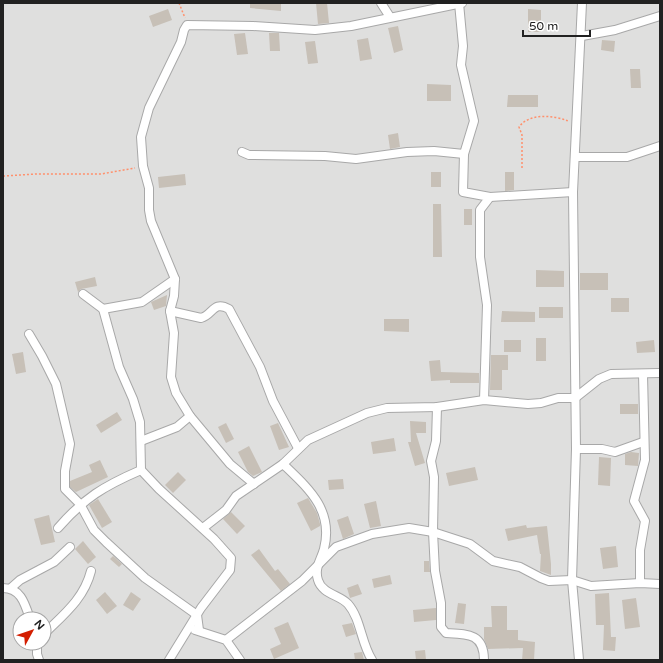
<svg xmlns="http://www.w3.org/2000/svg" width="663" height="663" font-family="'Varela Round',sans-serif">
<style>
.residential{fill:#dfdfde;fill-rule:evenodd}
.building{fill:#c7c0b7}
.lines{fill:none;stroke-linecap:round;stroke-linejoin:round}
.minor-casing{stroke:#a8a8a8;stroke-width:10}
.path{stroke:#ff906c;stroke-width:1.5;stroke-dasharray:2 2;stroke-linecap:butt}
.minor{stroke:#fff;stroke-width:8}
</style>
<rect width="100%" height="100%" fill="#f2f0e8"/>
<!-- residential -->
<path class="residential" d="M3,3H660V660H3ZM20,619H44V643H20Z"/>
<!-- building -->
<g class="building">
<polygon points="250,3 281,3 281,11 250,8"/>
<polygon points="316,3 327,3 329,23 318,24"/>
<polygon points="168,9 172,20 153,27 149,16"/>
<polygon points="528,9 541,10 541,32 528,32"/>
<polygon points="398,26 403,50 394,53 388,28"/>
<polygon points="245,33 248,54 237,55 234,34"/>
<polygon points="269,33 279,33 280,51 270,51"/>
<polygon points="368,38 372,59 360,61 357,40"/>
<polygon points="602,40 615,41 614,52 601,50"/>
<polygon points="315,41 318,63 308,64 305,42"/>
<polygon points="630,69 640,69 641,88 631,88"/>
<polygon points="427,84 451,85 451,101 427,101"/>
<polygon points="508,95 538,95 538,107 507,107"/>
<polygon points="398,133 400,147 390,149 388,135"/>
<rect x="431" y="172" width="10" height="15"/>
<polygon points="505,172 514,172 514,190 505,191"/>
<polygon points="185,174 186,185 159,188 158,177"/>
<polygon points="433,204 441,204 442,257 433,257"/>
<rect x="464" y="209" width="8" height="16"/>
<polygon points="536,270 564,271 564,287 536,287"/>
<rect x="580" y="273" width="28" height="17"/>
<polygon points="95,277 97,286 81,289 78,292 75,282"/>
<polygon points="167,295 166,306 154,310 151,302"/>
<rect x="611" y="298" width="18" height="14"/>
<rect x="539" y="307" width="24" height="11"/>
<polygon points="502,311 535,312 535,322 501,322"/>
<polygon points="384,319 409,319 409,332 384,331"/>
<rect x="536" y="338" width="10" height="23"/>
<rect x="504" y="340" width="17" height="12"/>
<polygon points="654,340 655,352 637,353 636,342"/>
<polygon points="23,352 26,372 16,374 12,354"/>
<polygon points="491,355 508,355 508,370 502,370 502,390 490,390"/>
<polygon points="440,360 441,372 479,373 479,383 450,383 450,380 431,381 429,361"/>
<rect x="620" y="404" width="18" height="10"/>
<polygon points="117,412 122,420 101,433 96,425"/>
<polygon points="410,421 426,422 426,433 416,433 425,463 415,466 408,442 411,442"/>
<polygon points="226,423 234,439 226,443 218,427"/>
<polygon points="278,423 289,447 279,450 270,426"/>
<polygon points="394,438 396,451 373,454 371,442"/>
<polygon points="249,446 262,472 253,476 248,472 238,452"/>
<polygon points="631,452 639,453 638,466 625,465 625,454"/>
<polygon points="599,457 611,458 610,486 598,485"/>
<polygon points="100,460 108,477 76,492 70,487 70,481 92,472 89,465"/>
<polygon points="475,467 478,480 449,486 446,473"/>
<polygon points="178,472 186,480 173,493 165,485"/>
<polygon points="343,479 344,489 329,490 328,480"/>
<polygon points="308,498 317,513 320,524 320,526 311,531 297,503"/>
<polygon points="98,499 112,522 102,528 89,505"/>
<polygon points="376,501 381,526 370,528 364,504"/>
<polygon points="231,512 245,526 237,534 223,519"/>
<polygon points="49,515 55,542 41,545 34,519"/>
<polygon points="348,516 354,534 343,539 337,520"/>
<polygon points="526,525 527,528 547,526 551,564 551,575 540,571 541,554 540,554 537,535 508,541 505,529"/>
<polygon points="83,541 96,557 88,564 75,549"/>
<polygon points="616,546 618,567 603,569 600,548"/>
<polygon points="259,549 275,571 278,569 290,584 281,591 251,555"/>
<polygon points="113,556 122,564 119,567 110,559"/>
<polygon points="424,561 429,561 430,572 424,572"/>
<polygon points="390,575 392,584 374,588 372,579"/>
<polygon points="358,584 362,594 350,598 347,588"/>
<polygon points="105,592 117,606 107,614 96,600"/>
<polygon points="131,592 141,599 133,611 123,605"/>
<polygon points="609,593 611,637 616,637 615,651 603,650 604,625 596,625 595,594"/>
<polygon points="636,598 640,627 625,629 622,600"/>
<polygon points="458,603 466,604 464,624 455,623"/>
<polygon points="491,606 507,606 507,630 518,630 518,640 535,642 534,660 522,660 523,648 488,649 484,639 484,627 492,627"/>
<polygon points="436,608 436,620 414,622 413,610"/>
<polygon points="288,622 299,648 274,659 270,649 281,644 274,628"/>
<polygon points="352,623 356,634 346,637 342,625"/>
<polygon points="425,650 426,660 416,660 415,651"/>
<polygon points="362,652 364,660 355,660 354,653"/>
</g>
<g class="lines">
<!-- minor casing -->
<g class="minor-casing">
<g id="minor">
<polyline points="381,3 390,17"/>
<polyline points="459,3 463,46 461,65 474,121 464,154 463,192 490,197 480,210 480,257 487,305 484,400"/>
<polyline points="582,36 615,30 660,16"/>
<polyline points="242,152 249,155 325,156 356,159 407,152 434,151 464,154"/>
<polyline points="576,157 627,157 660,146"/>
<polyline points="490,197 573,192"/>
<polyline points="83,294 103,309 119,367 133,399 140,422 141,470 159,489 214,539 231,558 230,570 201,608 169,660"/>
<polyline points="103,309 142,302 175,279"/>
<path d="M170,311L201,318C213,315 213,300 229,309L260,367L273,401L298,448"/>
<polyline points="29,334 42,356 56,384 70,444 65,471 65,489 80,504 94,530 106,542 145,578 197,615 199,630"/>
<path d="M437,407L436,441L431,461L434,477L433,532L435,571L441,603V627L446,633C467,634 484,633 484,660"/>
<polyline points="141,441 177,427 190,416"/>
<polyline points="576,449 602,449 615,452 643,442"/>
<path d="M283,464C308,488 334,510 324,549C321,560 314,568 318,580C322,594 340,595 348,604C361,619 361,643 372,660"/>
<polyline points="254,484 230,464 190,416 176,393 171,377 174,333 170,311 174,296 175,279 151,221 149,210 149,188 143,166 141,137 149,108 181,42 184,30 187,25 253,26 315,30 351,26 462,3"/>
<path d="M58,528C84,498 104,486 141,470"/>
<polyline points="203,528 226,510 236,496 283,464 308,440 367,413 387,408 437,407 484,400 528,404 541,403 558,398 575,398 599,379 611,374 660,373"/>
<polyline points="640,583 640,550 645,521 634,501 645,460 643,374"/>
<path d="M3,588C21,588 25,604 30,619"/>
<polyline points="11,588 20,580 54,562 70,547"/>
<polyline points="195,630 226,640 240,660"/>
<path d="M44,634C63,615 84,599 91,571"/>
<polyline points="226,640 302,581 336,547 372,534 409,528 433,532 470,544 493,561 520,567 541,578 549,581 572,580 591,586 640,583 660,584"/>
<polyline points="37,643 37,654 39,660"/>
<polyline points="579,660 572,580 576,449 573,192 582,3"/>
</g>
</g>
<!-- path -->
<g class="path">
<polyline points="179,3 185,18"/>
<path d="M522,168V135L519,127C529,113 553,115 568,121"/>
<polyline points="3,176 37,174 101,174 135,168"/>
</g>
<!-- minor -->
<use href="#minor" class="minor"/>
</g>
<!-- border -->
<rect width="663" height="663" fill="none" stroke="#212121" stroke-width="8"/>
<!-- north arrow -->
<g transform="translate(32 631) rotate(50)"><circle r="19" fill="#ffffff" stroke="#a6a6a6"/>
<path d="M0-3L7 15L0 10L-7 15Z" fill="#d31e00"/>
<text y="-6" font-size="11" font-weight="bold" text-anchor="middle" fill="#212121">N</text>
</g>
<!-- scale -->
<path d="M523 30v6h67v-6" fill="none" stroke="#212121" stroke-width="2"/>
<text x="529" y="30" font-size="12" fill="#212121" stroke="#ffffff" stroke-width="3" paint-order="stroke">50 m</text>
</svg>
